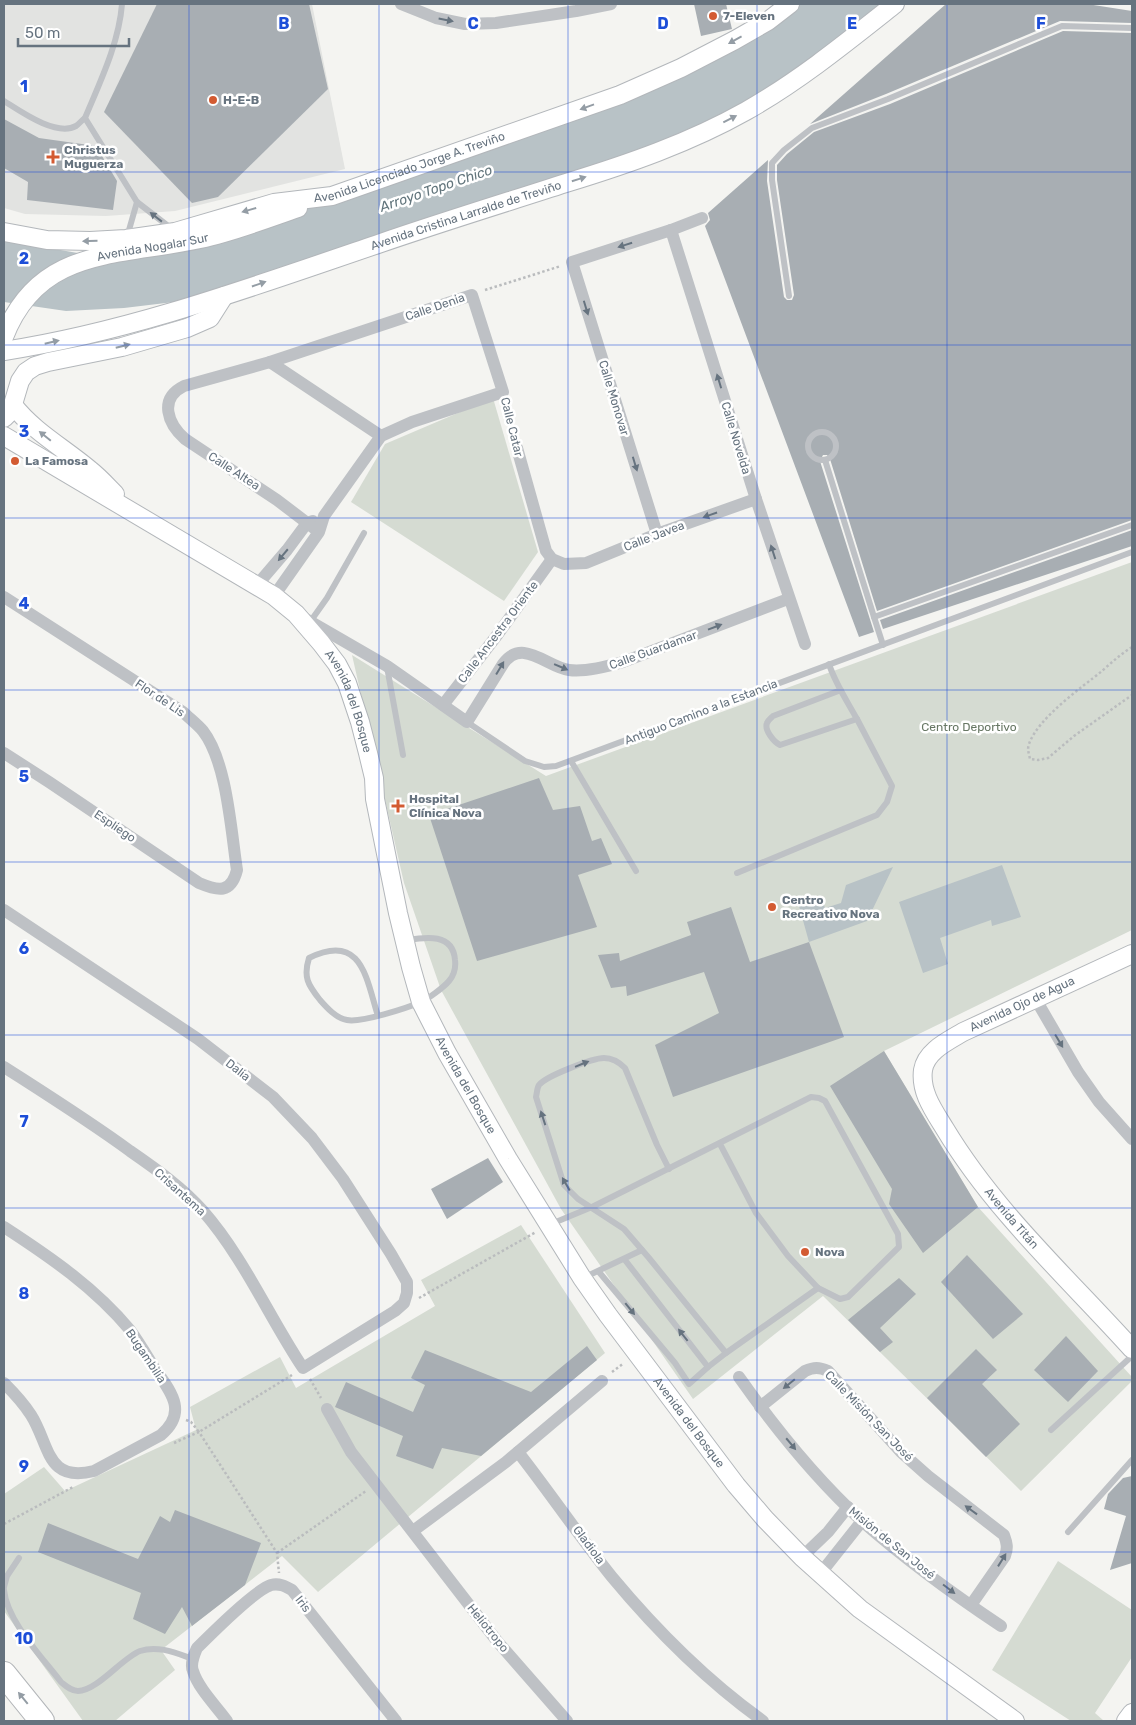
<svg xmlns="http://www.w3.org/2000/svg" width="1136" height="1725" font-family="Rubik,sans-serif">
<style>
.built{fill:#e2e3e1}
.green{fill:#d5dbd2}
.water{fill:#b8c2c6}
.building{fill:#a8aeb3}
.lines{fill:none;stroke-linecap:round;stroke-linejoin:round}
.secondary-casing{stroke:#b3b7bb;stroke-width:20}
.highway-casing{stroke:#b3b6b9;stroke-width:26}
.path{stroke:#babcbe;stroke-width:2.5;stroke-dasharray:2.5 2.5;stroke-linecap:butt}
.lane{stroke:#bec1c5;stroke-width:6}
.street{stroke:#bec1c5;stroke-width:12}
.secondary{stroke:#fff;stroke-width:18}
.highway{stroke:#fff;stroke-width:24}
.oneway{fill:#66737f}
.oneway2{fill:#949da5}
.grid{fill:none;stroke:#1d4ed8;stroke-width:1;stroke-opacity:0.55}
.poi-dot{fill:#d35b32;stroke:#fff;stroke-width:2}
.labels{text-anchor:middle;stroke-width:5;stroke-linejoin:round;paint-order:stroke}
.poi-label{font-size:12px;font-weight:bold;fill:#66737f;stroke:#fff;text-anchor:start}
.street-label{font-size:12px;fill:#66737f;stroke:#fff}
.park-label{font-size:12px;fill:#677764;stroke:#fff}
.water-label{font-size:14px;font-style:italic;fill:#62757c;stroke:#fff}
.grid-label{font-size:16px;text-anchor:middle;font-weight:bold;fill:#1d4ed8;stroke:#fff;stroke-width:5;stroke-linejoin:round;paint-order:stroke}
</style>
<rect width="100%" height="100%" fill="#f4f4f1"/>
<!-- built -->
<polygon class="built" points="4,4 312,4 345,169 175,211 106,216 25,214 4,208"/>
<!-- green -->
<g class="green">
<polygon points="493,398 538,552 504,601 351,502 385,444"/>
<polygon points="1132,562 1132,930 884,1051 978,1207 1132,1377 1132,1381 1021,1491 823,1296 693,1399 561,1209 441,990 404,883 352,655 546,776"/>
<polygon points="521,1225 605,1353 318,1592 282,1556 161,1650 175,1670 115,1721 83,1721 4,1611 4,1494 44,1467 65,1491 196,1430 190,1407 280,1357 296,1388 435,1306 421,1280"/>
<polygon points="1058,1561 1132,1610 1132,1657 1095,1713 1104,1721 1071,1721 992,1670"/>
</g>
<!-- water -->
<g class="water">
<polygon points="790,4 895,4 699,135 224,296 124,308 66,311 4,302 4,239 20,243 118,260 620,95"/>
<polygon points="1002,865 1021,917 992,926 991,920 940,938 948,964 923,973 899,902"/>
<polygon points="893,867 867,921 809,942 799,906 822,899 825,908 841,903 846,885"/>
</g>
<!-- building -->
<g class="building">
<polygon points="157,4 309,4 328,89 218,197 192,203 104,112"/>
<polygon points="694,4 726,4 732,29 701,36"/>
<polygon points="946,4 1087,4 1132,11 1132,23 1060,21 886,94 810,124"/>
<polygon points="1063,31 1132,33 1132,520 877,611 830,459 827,455 823,455 820,461 874,632 859,637 705,226 710,220 708,213 768,160 767,181 784,297 787,300 792,300 794,295 777,180 777,165 787,154 814,132 890,104"/>
<polygon points="4,119 39,138 96,146 117,181 113,210 27,200 28,182 4,168"/>
<polygon points="1132,530 1132,546 883,629 880,620"/>
<polygon points="539,778 553,810 580,806 592,841 601,838 612,864 578,875 597,927 477,961 429,815"/>
<polygon points="731,907 750,962 809,942 844,1037 673,1097 655,1045 719,1013 704,972 627,996 626,986 611,988 598,955 619,953 620,961 691,935 687,922"/>
<polygon points="884,1051 978,1207 923,1253 889,1204 892,1189 830,1086"/>
<polygon points="488,1158 503,1182 447,1219 431,1189"/>
<polygon points="967,1255 1023,1314 993,1339 941,1282"/>
<polygon points="899,1278 916,1294 880,1328 893,1342 880,1352 848,1320"/>
<polygon points="1066,1336 1098,1371 1068,1402 1034,1370"/>
<polygon points="587,1346 597,1360 481,1456 442,1448 433,1469 396,1456 403,1436 335,1407 346,1382 413,1412 425,1385 411,1378 425,1350 531,1392"/>
<polygon points="976,1349 997,1370 982,1384 1020,1424 986,1457 927,1398"/>
<polygon points="1132,1476 1132,1563 1110,1570 1126,1516 1104,1509 1108,1494 1123,1478"/>
<polygon points="175,1510 261,1543 245,1585 192,1626 182,1607 165,1634 133,1619 141,1593 38,1552 48,1523 138,1559 160,1516 170,1522"/>
</g>
<g class="lines">
<!-- secondary casing -->
<g class="secondary-casing">
<g id="secondary">
<path id="s1" d="M4,232L47,240L90,241L126,239L175,232L274,203L332,196L620,95L681,68L735,40L768,21L790,4"/>
<path id="s2" d="M4,337C39,246 119,257 200,239C233,232 266,219 298,208"/>
<path id="s3" d="M4,351C133,331 257,285 381,243C442,222 504,203 566,183C628,164 689,143 746,111C799,81 847,42 895,4"/>
<path d="M13,405C34,432 64,448 90,470C99,477 107,486 115,494"/>
<polyline points="4,418 11,411 20,381 26,372 35,366 48,362 122,347 187,328 210,318 224,296"/>
<path id="s4" d="M4,436L274,596L296,614L321,643L337,664L347,683L360,722L368,753L374,778L375,799L398,913L411,967L421,1002L447,1053L508,1159L582,1278L608,1315L736,1485L765,1519L802,1557L860,1609L1015,1721"/>
<path id="s5" d="M1132,954L963,1032C948,1041 926,1051 923,1070C920,1092 934,1111 945,1129C995,1212 1068,1278 1132,1349"/>
<polyline points="1126,1721 1132,1713"/>
</g>
</g>
<!-- highway casing -->
<g class="highway-casing">
<polyline id="highway" points="4,1674 42,1721"/>
</g>
<!-- path -->
<g class="path">
<polyline points="485,290 561,266"/>
<polyline points="506,405 514,436"/>
<path d="M1132,647C1121,654 1112,662 1102,671C1081,688 1038,718 1029,744C1027,749 1029,754 1030,759L1038,760L1048,758L1074,736L1132,695"/>
<polyline points="419,1298 536,1232"/>
<polyline points="612,1372 624,1363"/>
<polyline points="310,1379 321,1398"/>
<polyline points="186,1420 191,1422 199,1432 292,1375"/>
<polyline points="174,1443 199,1432 277,1553 279,1573"/>
<polyline points="4,1524 73,1487"/>
<polyline points="277,1553 366,1491"/>
</g>
<!-- lane -->
<g class="lane">
<path d="M122,4C119,43 100,82 85,118L137,202L172,229"/>
<path d="M4,101C20,111 56,137 76,126C79,124 82,120 85,118"/>
<polyline points="127,237 137,202"/>
<polyline points="789,296 772,180 772,163 784,150 812,128 888,99 1062,26 1132,28"/>
<circle cx="822" cy="446" r="14"/>
<polyline points="825,460 874,617 1132,525"/>
<polyline points="874,617 883,645"/>
<polyline points="310,622 327,598 364,533"/>
<path d="M829,664C835,683 847,701 857,719L780,745C774,742 764,730 767,723C768,720 771,718 773,716L841,690"/>
<polyline points="387,667 403,755"/>
<polyline points="467,722 525,761 544,767 556,766 1132,552"/>
<polyline points="571,761 636,871"/>
<polyline points="737,873 877,815 887,802 892,786 857,719"/>
<path d="M378,1016C366,978 362,932 309,958C303,977 308,985 320,1000C327,1008 336,1018 347,1020C361,1023 407,1008 421,1002C428,999 444,987 449,981C454,975 456,968 455,960C453,933 426,937 407,940"/>
<path d="M669,1169L657,1145L625,1068C619,1062 613,1058 604,1058C593,1058 546,1076 539,1085C537,1088 537,1093 536,1097L564,1185L578,1199L624,1229L649,1258L726,1353L818,1288"/>
<polyline points="551,1224 592,1207 811,1097 819,1098 825,1101 898,1234 899,1247 848,1297 840,1299 818,1288 788,1256 756,1213 720,1144"/>
<polyline points="599,1272 675,1363 689,1384 708,1367 625,1260"/>
<polyline points="583,1278 642,1250"/>
<polyline points="708,1367 726,1353"/>
<polyline points="1051,1430 1132,1356"/>
<polyline points="1068,1532 1132,1460"/>
<polyline points="4,1587 7,1576 19,1558"/>
<path d="M4,1590C7,1621 42,1657 61,1682C66,1686 71,1691 78,1691C97,1691 122,1658 140,1651C158,1645 176,1653 193,1659"/>
</g>
<!-- street -->
<g class="street">
<polyline points="401,4 436,18 465,24 496,23 576,11 611,4"/>
<polyline points="671,230 756,499 805,644"/>
<polyline points="270,362 381,436"/>
<polyline points="517,448 546,551 552,559 564,564 586,563 657,534 756,499"/>
<polyline points="657,534 572,262 671,230 702,218"/>
<polyline points="257,585 287,550 307,523 313,521"/>
<path d="M274,596L319,532L324,516L381,436L412,422L503,392L472,295L270,362L184,386C158,399 168,424 185,439L277,500L319,532"/>
<path d="M4,597L183,712C189,718 197,724 203,731C227,762 231,831 237,870C231,894 218,891 199,883L49,782L4,753"/>
<path d="M304,618L387,666L467,722L503,664C522,637 547,667 569,670C583,672 609,666 623,662L788,599"/>
<polyline points="443,705 498,634 552,559"/>
<path d="M4,910L198,1039L273,1097L312,1138L343,1179L391,1254L407,1282V1293L404,1303L395,1311L303,1368C269,1317 244,1258 203,1211C183,1188 156,1169 130,1151C89,1121 46,1094 4,1067"/>
<polyline points="1035,998 1078,1072 1099,1102 1132,1139"/>
<path d="M4,1227C50,1257 94,1287 130,1330C139,1342 147,1356 155,1369C171,1392 188,1412 161,1435L94,1471C46,1483 50,1445 31,1415C24,1404 14,1393 4,1383"/>
<path d="M739,1377C775,1428 815,1478 862,1521C905,1559 953,1594 1001,1626"/>
<path d="M760,1407L805,1371C814,1367 819,1367 828,1371L901,1452L928,1476L1004,1535C1007,1543 1008,1548 1005,1556L971,1605"/>
<polyline points="327,1409 351,1452 497,1641 567,1721"/>
<path d="M518,1452C550,1493 579,1536 612,1577C656,1630 706,1680 763,1721"/>
<polyline points="413,1531 506,1462 602,1381"/>
<polyline points="802,1557 828,1532 848,1507"/>
<polyline points="820,1574 862,1521"/>
<path d="M227,1721C217,1707 198,1688 193,1671C190,1664 194,1655 197,1648C211,1634 255,1590 271,1585C279,1583 285,1586 292,1590L396,1721"/>
</g>
<!-- secondary -->
<use href="#secondary" class="secondary"/>
<!-- highway -->
<use href="#highway" class="highway"/>
</g>
<!-- one-way arrows -->
<defs><path id="oneway-solid" d="M-6-.8H1V-3.2L6.5 0L1 3.2V.8H-6Z" transform="scale(1.25)"/></defs>
<g class="oneway">
<use href="#oneway-solid" transform="translate(446 20) rotate(11)"/>
<use href="#oneway-solid" transform="translate(156 217) rotate(-142)"/>
<use href="#oneway-solid" transform="translate(625 245) rotate(162)"/>
<use href="#oneway-solid" transform="translate(586 308) rotate(73)"/>
<use href="#oneway-solid" transform="translate(719 381) rotate(-107)"/>
<use href="#oneway-solid" transform="translate(635 464) rotate(73)"/>
<use href="#oneway-solid" transform="translate(710 515) rotate(161)"/>
<use href="#oneway-solid" transform="translate(773 552) rotate(-108)"/>
<use href="#oneway-solid" transform="translate(283 555) rotate(130)"/>
<use href="#oneway-solid" transform="translate(715 627) rotate(-21)"/>
<use href="#oneway-solid" transform="translate(561 667) rotate(23)"/>
<use href="#oneway-solid" transform="translate(500 668) rotate(-59)"/>
<use href="#oneway-solid" transform="translate(1059 1041) rotate(59)"/>
<use href="#oneway-solid" transform="translate(582 1064) rotate(-22)"/>
<use href="#oneway-solid" transform="translate(543 1118) rotate(-108)"/>
<use href="#oneway-solid" transform="translate(566 1184) rotate(-120)"/>
<use href="#oneway-solid" transform="translate(630 1309) rotate(51)"/>
<use href="#oneway-solid" transform="translate(683 1335) rotate(-128)"/>
<use href="#oneway-solid" transform="translate(789 1384) rotate(141)"/>
<use href="#oneway-solid" transform="translate(791 1444) rotate(50)"/>
<use href="#oneway-solid" transform="translate(971 1510) rotate(-144)"/>
<use href="#oneway-solid" transform="translate(1002 1560) rotate(-58)"/>
<use href="#oneway-solid" transform="translate(949 1589) rotate(37)"/>
</g>
<g class="oneway2">
<use href="#oneway-solid" transform="translate(735 40) rotate(151)"/>
<use href="#oneway-solid" transform="translate(587 107) rotate(160)"/>
<use href="#oneway-solid" transform="translate(730 119) rotate(-27)"/>
<use href="#oneway-solid" transform="translate(579 179) rotate(-17)"/>
<use href="#oneway-solid" transform="translate(249 210) rotate(164)"/>
<use href="#oneway-solid" transform="translate(90 241) rotate(179)"/>
<use href="#oneway-solid" transform="translate(259 284) rotate(-19)"/>
<use href="#oneway-solid" transform="translate(52 342) rotate(-13)"/>
<use href="#oneway-solid" transform="translate(123 346) rotate(-14)"/>
<use href="#oneway-solid" transform="translate(45 436) rotate(-141)"/>
<use href="#oneway-solid" transform="translate(23 1698) rotate(-129)"/>
</g>
<!-- grid -->
<path class="grid" d="M189,4V1721M379,4V1721M568,4V1721M757,4V1721M947,4V1721M4,172H1132M4,345H1132M4,518H1132M4,690H1132M4,862H1132M4,1035H1132M4,1208H1132M4,1380H1132M4,1552H1132"/>
<!-- markers -->
<g class="poi-dot">
<circle cx="713" cy="16" r="5"/>
<circle cx="213" cy="100" r="5"/>
<path d="M50.5 149.5h5v5h5v5h-5v5h-5v-5h-5v-5h5z"/>
<circle cx="15" cy="461" r="5"/>
<path d="M395.5 798.5h5v5h5v5h-5v5h-5v-5h-5v-5h5z"/>
<circle cx="772" cy="907" r="5"/>
<circle cx="805" cy="1252" r="5"/>
</g>
<g class="labels">
<!-- poi labels -->
<g class="poi-label">
<text x="723" y="20">7-Eleven</text>
<text x="223" y="104">H-E-B</text>
<text x="64" y="154">Christus<tspan x="64" dy="14">Muguerza</tspan></text>
<text x="25" y="465">La Famosa</text>
<text x="409" y="803">Hospital<tspan x="409" dy="14">Clínica Nova</tspan></text>
<text x="782" y="904">Centro<tspan x="782" dy="14">Recreativo Nova</tspan></text>
<text x="815" y="1256">Nova</text>
</g>
<!-- street labels -->
<g class="street-label">
<text dy="4" stroke="none"><textPath href="#s1" startOffset="416">Avenida Licenciado Jorge A. Treviño</textPath></text>
<text dy="4" stroke="none"><textPath href="#s3" startOffset="482">Avenida Cristina Larralde de Treviño</textPath></text>
<text dy="4" stroke="none"><textPath href="#s2" startOffset="185">Avenida Nogalar Sur</textPath></text>
<text transform="translate(435 307) rotate(-19)" y="4">Calle Denia</text>
<text transform="translate(614 398) rotate(73)" y="4">Calle Monovar</text>
<text transform="translate(512 427) rotate(76)" y="4">Calle Catar</text>
<text transform="translate(736 438) rotate(73)" y="4">Calle Novelda</text>
<text transform="translate(234 471) rotate(33)" y="4">Calle Altea</text>
<text transform="translate(654 536) rotate(-21)" y="4">Calle Javea</text>
<text transform="translate(498 632) rotate(-53)" y="4">Calle Ancestra Oriente</text>
<text transform="translate(653 650) rotate(-20)" y="4">Calle Guardamar</text>
<text transform="translate(160 698) rotate(34)" y="4">Flor de Lis</text>
<text dy="4" stroke="none"><textPath href="#s4" startOffset="446">Avenida del Bosque</textPath></text>
<text transform="translate(701 712) rotate(-21)" y="4">Antiguo Camino a la Estancia</text>
<text transform="translate(115 826) rotate(34)" y="4">Espliego</text>
<text transform="translate(1022 1004) rotate(-25)" y="4">Avenida Ojo de Agua</text>
<text transform="translate(238 1070) rotate(38)" y="4">Dalia</text>
<text dy="4" stroke="none"><textPath href="#s4" startOffset="851">Avenida del Bosque</textPath></text>
<text transform="translate(180 1192) rotate(42)" y="4">Crisantema</text>
<text dy="4" stroke="none"><textPath href="#s5" startOffset="419">Avenida Titán</textPath></text>
<text transform="translate(146 1356) rotate(56)" y="4">Bugambilia</text>
<text transform="translate(869 1416) rotate(46)" y="4">Calle Misión San José</text>
<text dy="4" stroke="none"><textPath href="#s4" startOffset="1256">Avenida del Bosque</textPath></text>
<text transform="translate(892 1543) rotate(39)" y="4">Misión de San José</text>
<text transform="translate(589 1545) rotate(53)" y="4">Gladiola</text>
<text transform="translate(303 1604) rotate(52)" y="4">Iris</text>
<text transform="translate(488 1628) rotate(51)" y="4">Heliotropo</text>
</g>
<!-- park labels -->
<g class="park-label">
<text x="969" y="731">Centro Deportivo</text>
</g>
<!-- water labels -->
<g class="water-label">
<text transform="translate(436 188) rotate(-19)" y="5">Arroyo Topo Chico</text>
</g>
</g>
<g class="grid-label">
<text x="284" y="29">B</text>
<text x="473" y="29">C</text>
<text x="663" y="29">D</text>
<text x="852" y="29">E</text>
<text x="1041" y="29">F</text>
<text x="24" y="92">1</text>
<text x="24" y="264">2</text>
<text x="24" y="437">3</text>
<text x="24" y="609">4</text>
<text x="24" y="782">5</text>
<text x="24" y="954">6</text>
<text x="24" y="1127">7</text>
<text x="24" y="1299">8</text>
<text x="24" y="1472">9</text>
<text x="24" y="1644">10</text>
</g>
<!-- border -->
<rect width="1136" height="1725" fill="none" stroke="#66737f" stroke-width="10"/>
<!-- scale -->
<path d="M18 38v8h111v-8" fill="none" stroke="#66737f" stroke-width="2.5"/>
<text x="25" y="38" font-size="15" fill="#66737f" stroke="#ffffff" stroke-width="4" paint-order="stroke">50 m</text>
</svg>
